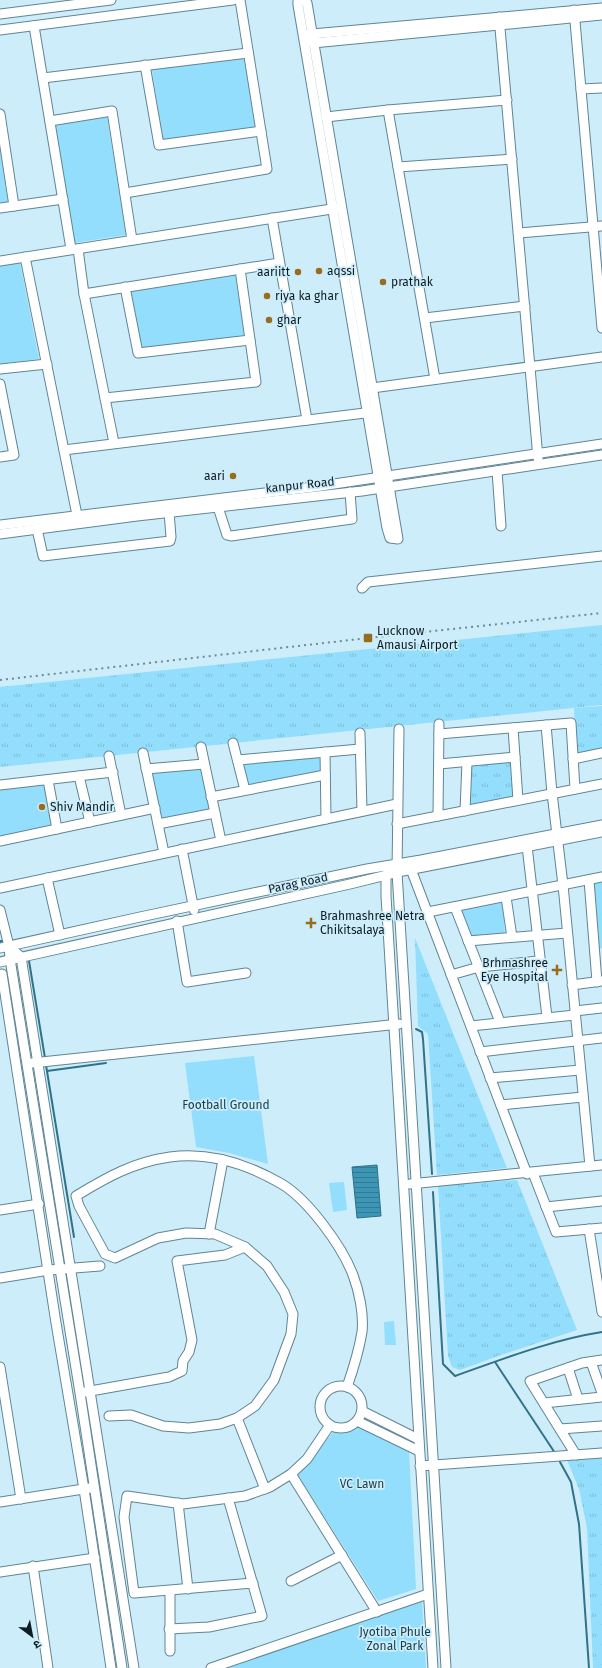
<svg xmlns="http://www.w3.org/2000/svg" width="602" height="1668" font-family="'Fira Sans','Noto Sans Devanagari',sans-serif">
<style>
.grass{fill:url(#grass-tufts)}
.green{fill:#92defc}
.water{fill:url(#water-rules);stroke:#2f7289}
.lines{fill:none;stroke-linecap:round;stroke-linejoin:round}
.stream{stroke:#2f7289;stroke-width:2}
.minor-casing{stroke:#608594;stroke-width:11}
.minor{stroke:#fff;stroke-width:9}
.rail{stroke:#718992;stroke-width:2;stroke-dasharray:2 4;stroke-linecap:butt}
.poi-dot{fill:#996c1b;stroke:#ceedfa;stroke-width:1.5}
.labels{text-anchor:middle;stroke-width:3.5;stroke-linejoin:round;paint-order:stroke}
.poi-label{font-size:12px;fill:#0e1d23;stroke:#ceedfa;text-anchor:start}
.street-label{font-size:12px;fill:#0e1d23;stroke:#ceedfa}
.park-label{font-size:12px;fill:#153d4a;stroke:#ceedfa}
</style>
<defs>
<pattern id="grass-tufts" width="24" height="20" patternUnits="userSpaceOnUse"><rect width="24" height="20" fill="#92defc"/><path d="M3 7l-1-3M5 7V3M7 7l1-3M15 17l-1-3M17 17v-4M19 17l1-3" fill="none" stroke="#7dbed8"/></pattern>
<pattern id="water-rules" width="6" height="5" patternUnits="userSpaceOnUse"><rect width="6" height="5" fill="#3d96b5"/><path d="M0 2.5h6" fill="none" stroke="#327a93"/></pattern>
</defs>
<rect width="100%" height="100%" fill="#ceedfa"/>
<!-- grass -->
<g class="grass">
<polygon points="602,625 602,705 0,767 0,687"/>
<polygon points="602,706 602,749 576,755 574,708"/>
<polygon points="511,761 515,797 468,806 469,765"/>
<polygon points="415,938 507,1168 437,1175 428,1034 418,1026"/>
<polygon points="517,1180 577,1330 501,1355 460,1370 452,1367 448,1356 438,1185"/>
<polygon points="602,1458 602,1668 593,1668 587,1528 579,1489 567,1460"/>
</g>
<!-- green -->
<g class="green">
<polygon points="245,56 255,128 163,141 152,70"/>
<polygon points="107,116 126,235 74,243 55,124"/>
<polygon points="0,147 8,203 0,204"/>
<polygon points="20,262 39,359 0,364 0,266"/>
<polygon points="235,273 245,336 142,349 131,290"/>
<polygon points="321,756 322,771 249,786 243,764"/>
<polygon points="201,769 209,810 160,820 150,773"/>
<polygon points="45,783 54,827 0,838 0,788"/>
<polygon points="602,881 602,948 599,949 593,883"/>
<polygon points="503,902 505,934 471,937 460,910"/>
<polygon points="254,1056 268,1164 229,1153 196,1147 185,1063"/>
<polygon points="344,1182 347,1210 333,1212 329,1183"/>
<polygon points="394,1321 396,1345 385,1345 384,1322"/>
<polygon points="358,1426 409,1451 416,1589 378,1601 298,1475 334,1431 348,1431"/>
<polygon points="422,1600 426,1668 221,1668"/>
</g>
<!-- water -->
<polygon class="water" points="377,1165 381,1216 357,1218 352,1167"/>
<g class="lines">
<!-- stream -->
<g class="stream">
<polyline points="0,941 2,941"/>
<polyline points="29,961 45,1058"/>
<polyline points="416,1029 422,1032 423,1039 432,1174"/>
<polyline points="46,1065 74,1237"/>
<polyline points="47,1071 106,1063"/>
<path d="M433,1192L443,1364L455,1376C503,1359 551,1340 602,1332"/>
<polyline points="495,1362 555,1453"/>
<polyline points="560,1462 571,1482 579,1524 589,1668"/>
</g>
<!-- minor casing -->
<g class="minor-casing">
<g id="minor">
<polyline points="298,0 298,5 387,528 390,538 398,539 307,3 304,0"/>
<polyline points="574,10 602,328"/>
<polyline points="0,14 111,0"/>
<polyline points="499,17 538,458"/>
<polyline points="34,26 71,249"/>
<polyline points="0,30 233,0"/>
<polyline points="308,36 312,34 602,8"/>
<polyline points="309,41 313,43 602,15"/>
<polyline points="145,65 159,145 261,131"/>
<polyline points="43,78 248,53"/>
<polyline points="581,89 602,88"/>
<polyline points="388,110 435,379"/>
<polyline points="0,114 14,206"/>
<polyline points="326,117 388,110 507,100"/>
<polyline points="50,121 112,111 132,240"/>
<polyline points="398,167 512,159"/>
<polyline points="125,193 267,169 240,0"/>
<polyline points="0,208 63,199"/>
<polyline points="272,218 307,420"/>
<polyline points="519,233 602,226"/>
<polyline points="78,249 84,294 114,443"/>
<polyline points="25,257 78,520"/>
<polyline points="0,261 338,208"/>
<polyline points="125,287 138,353 250,340"/>
<polyline points="84,294 279,263"/>
<polyline points="425,318 525,306"/>
<polyline points="0,369 47,364"/>
<polyline points="0,384 14,455 0,457"/>
<polyline points="372,388 602,357"/>
<polyline points="105,398 256,382 240,269"/>
<polyline points="64,450 373,412"/>
<polyline points="497,471 501,526"/>
<polyline points="218,507 227,535 231,536 352,519 350,492"/>
<polyline points="0,525 314,487 602,444"/>
<polyline points="37,529 43,556 170,541 171,537 169,512"/>
<polyline points="0,534 137,516 362,491 602,455"/>
<polyline points="362,588 368,582 602,556"/>
<polyline points="546,725 552,793 563,885 590,1166"/>
<polyline points="513,728 518,800"/>
<polyline points="399,729 397,872 446,1668"/>
<polyline points="360,733 362,811"/>
<polyline points="439,734 571,723 575,789"/>
<polyline points="233,743 245,790"/>
<polyline points="201,747 221,841"/>
<polyline points="325,752 326,819"/>
<polyline points="143,753 164,853"/>
<polyline points="109,756 121,815"/>
<polyline points="573,759 602,753"/>
<polyline points="238,760 360,749"/>
<polyline points="439,764 515,757"/>
<polyline points="146,769 204,764"/>
<polyline points="79,776 90,822"/>
<polyline points="48,780 57,829"/>
<polyline points="0,785 113,772"/>
<polyline points="211,797 325,775"/>
<polyline points="465,811 467,762"/>
<polyline points="438,816 439,724"/>
<polyline points="158,824 215,813"/>
<polyline points="397,824 602,784"/>
<polyline points="0,841 155,808"/>
<polyline points="527,846 547,1017"/>
<polyline points="182,849 194,910"/>
<polyline points="396,864 386,875 386,896 433,1668"/>
<polyline points="409,864 527,1174"/>
<polyline points="47,878 60,935"/>
<polyline points="589,880 597,982"/>
<polyline points="0,888 397,804"/>
<polyline points="506,897 512,937"/>
<polyline points="455,907 500,1022"/>
<polyline points="0,910 9,946 10,959 80,1393 122,1668"/>
<polyline points="428,912 602,877"/>
<polyline points="177,921 187,982 246,973"/>
<polyline points="468,941 567,933"/>
<polyline points="9,946 21,957 134,1668"/>
<polyline points="0,948 140,917 367,869 421,860 602,825"/>
<polyline points="0,962 350,884 403,871 602,832"/>
<polyline points="2,974 56,1323 84,1489 111,1668"/>
<polyline points="451,975 479,967 539,961"/>
<polyline points="572,985 602,981"/>
<polyline points="575,1011 602,1008"/>
<polyline points="471,1026 575,1015"/>
<polyline points="480,1052 602,1038"/>
<polyline points="32,1063 399,1024"/>
<polyline points="490,1078 580,1070"/>
<polyline points="501,1105 583,1097"/>
<polyline points="533,1173 556,1232 602,1228"/>
<polyline points="410,1184 602,1165"/>
<polyline points="546,1207 602,1201"/>
<polyline points="0,1210 39,1204"/>
<polyline points="589,1229 602,1312"/>
<polyline points="209,1234 223,1160"/>
<polyline points="0,1278 49,1270 100,1266"/>
<polyline points="591,1362 602,1393"/>
<polyline points="0,1367 21,1499"/>
<polyline points="568,1368 578,1399"/>
<circle cx="341" cy="1407" r="21"/>
<polyline points="85,1392 169,1377 182,1371 183,1361 189,1352 192,1340 177,1261 225,1255 245,1247"/>
<polyline points="544,1403 602,1397"/>
<polyline points="362,1411 418,1439"/>
<path d="M109,1416L131,1415L163,1426L189,1428L220,1424L237,1418L255,1406L274,1380L291,1334L293,1314L284,1292L267,1266L245,1247L215,1234L186,1233L158,1238L115,1258L105,1254L79,1206L76,1196C107,1177 134,1162 170,1157C209,1152 247,1164 280,1183C307,1198 342,1246 353,1275C359,1291 364,1314 362,1332C359,1350 353,1370 347,1387"/>
<polyline points="237,1418 265,1489"/>
<polyline points="357,1421 419,1451"/>
<polyline points="560,1429 602,1426"/>
<polyline points="576,1455 530,1381 582,1363 602,1360"/>
<polyline points="420,1466 602,1453"/>
<polyline points="291,1474 377,1612"/>
<polyline points="0,1502 90,1488"/>
<polyline points="178,1503 188,1589"/>
<polyline points="33,1566 48,1668"/>
<polyline points="0,1572 95,1558"/>
<polyline points="291,1581 342,1555"/>
<polyline points="253,1583 134,1593 124,1517 127,1496 183,1504 245,1496 270,1487 291,1474 307,1459 330,1425"/>
<polyline points="170,1591 170,1651"/>
<polyline points="169,1629 209,1627 262,1616 228,1498"/>
<polyline points="211,1668 428,1594"/>
</g>
</g>
<!-- minor -->
<use href="#minor" class="minor"/>
<!-- rail -->
<polyline class="rail" points="0,680 368,638 602,613"/>
</g>
<!-- markers -->
<g class="poi-dot">
<circle cx="319" cy="271" r="4"/>
<circle cx="298" cy="272" r="4"/>
<circle cx="383" cy="282" r="4"/>
<circle cx="267" cy="296" r="4"/>
<circle cx="269" cy="320" r="4"/>
<circle cx="233" cy="476" r="4"/>
<rect x="363" y="633" width="10" height="10" rx="2"/>
<circle cx="42" cy="807" r="4"/>
<path d="M309 917h4v4h4v4h-4v4h-4v-4h-4v-4h4z"/>
<path d="M555 964h4v4h4v4h-4v4h-4v-4h-4v-4h4z"/>
</g>
<g class="labels">
<!-- poi labels -->
<g class="poi-label">
<text x="327" y="275">aqssi</text>
<text x="290" y="276" text-anchor="end">aariitt</text>
<text x="391" y="286">prathak</text>
<text x="275" y="300">riya ka ghar</text>
<text x="277" y="324">ghar</text>
<text x="225" y="480" text-anchor="end">aari</text>
<text x="377" y="635">Lucknow<tspan x="377" dy="14">Amausi Airport</tspan></text>
<text x="50" y="811">Shiv Mandir</text>
<text x="320" y="920">Brahmashree Netra<tspan x="320" dy="14">Chikitsalaya</tspan></text>
<text x="548" y="967" text-anchor="end">Brhmashree<tspan x="548" dy="14">Eye Hospital</tspan></text>
</g>
<!-- street labels -->
<g class="street-label">
<text transform="translate(300 485) rotate(-6)" y="4">kanpur Road</text>
<text transform="translate(298 883) rotate(-12)" y="4">Parag Road</text>
</g>
<!-- park labels -->
<g class="park-label">
<text x="226" y="1109">Football Ground</text>
<text x="362" y="1488">VC Lawn</text>
<text x="395" y="1636">Jyotiba Phule<tspan x="395" dy="14">Zonal Park</tspan></text>
</g>
</g>
<!-- north arrow -->
<g transform="translate(32 1636) rotate(148)" stroke="#ceedfa" stroke-width="3" paint-order="stroke">
<path d="M0-3L7 15L0 10L-7 15Z" fill="#0e1d23"/>
<text y="-6" font-size="11" font-weight="bold" text-anchor="middle" fill="#0e1d23">उ</text>
</g>
</svg>
